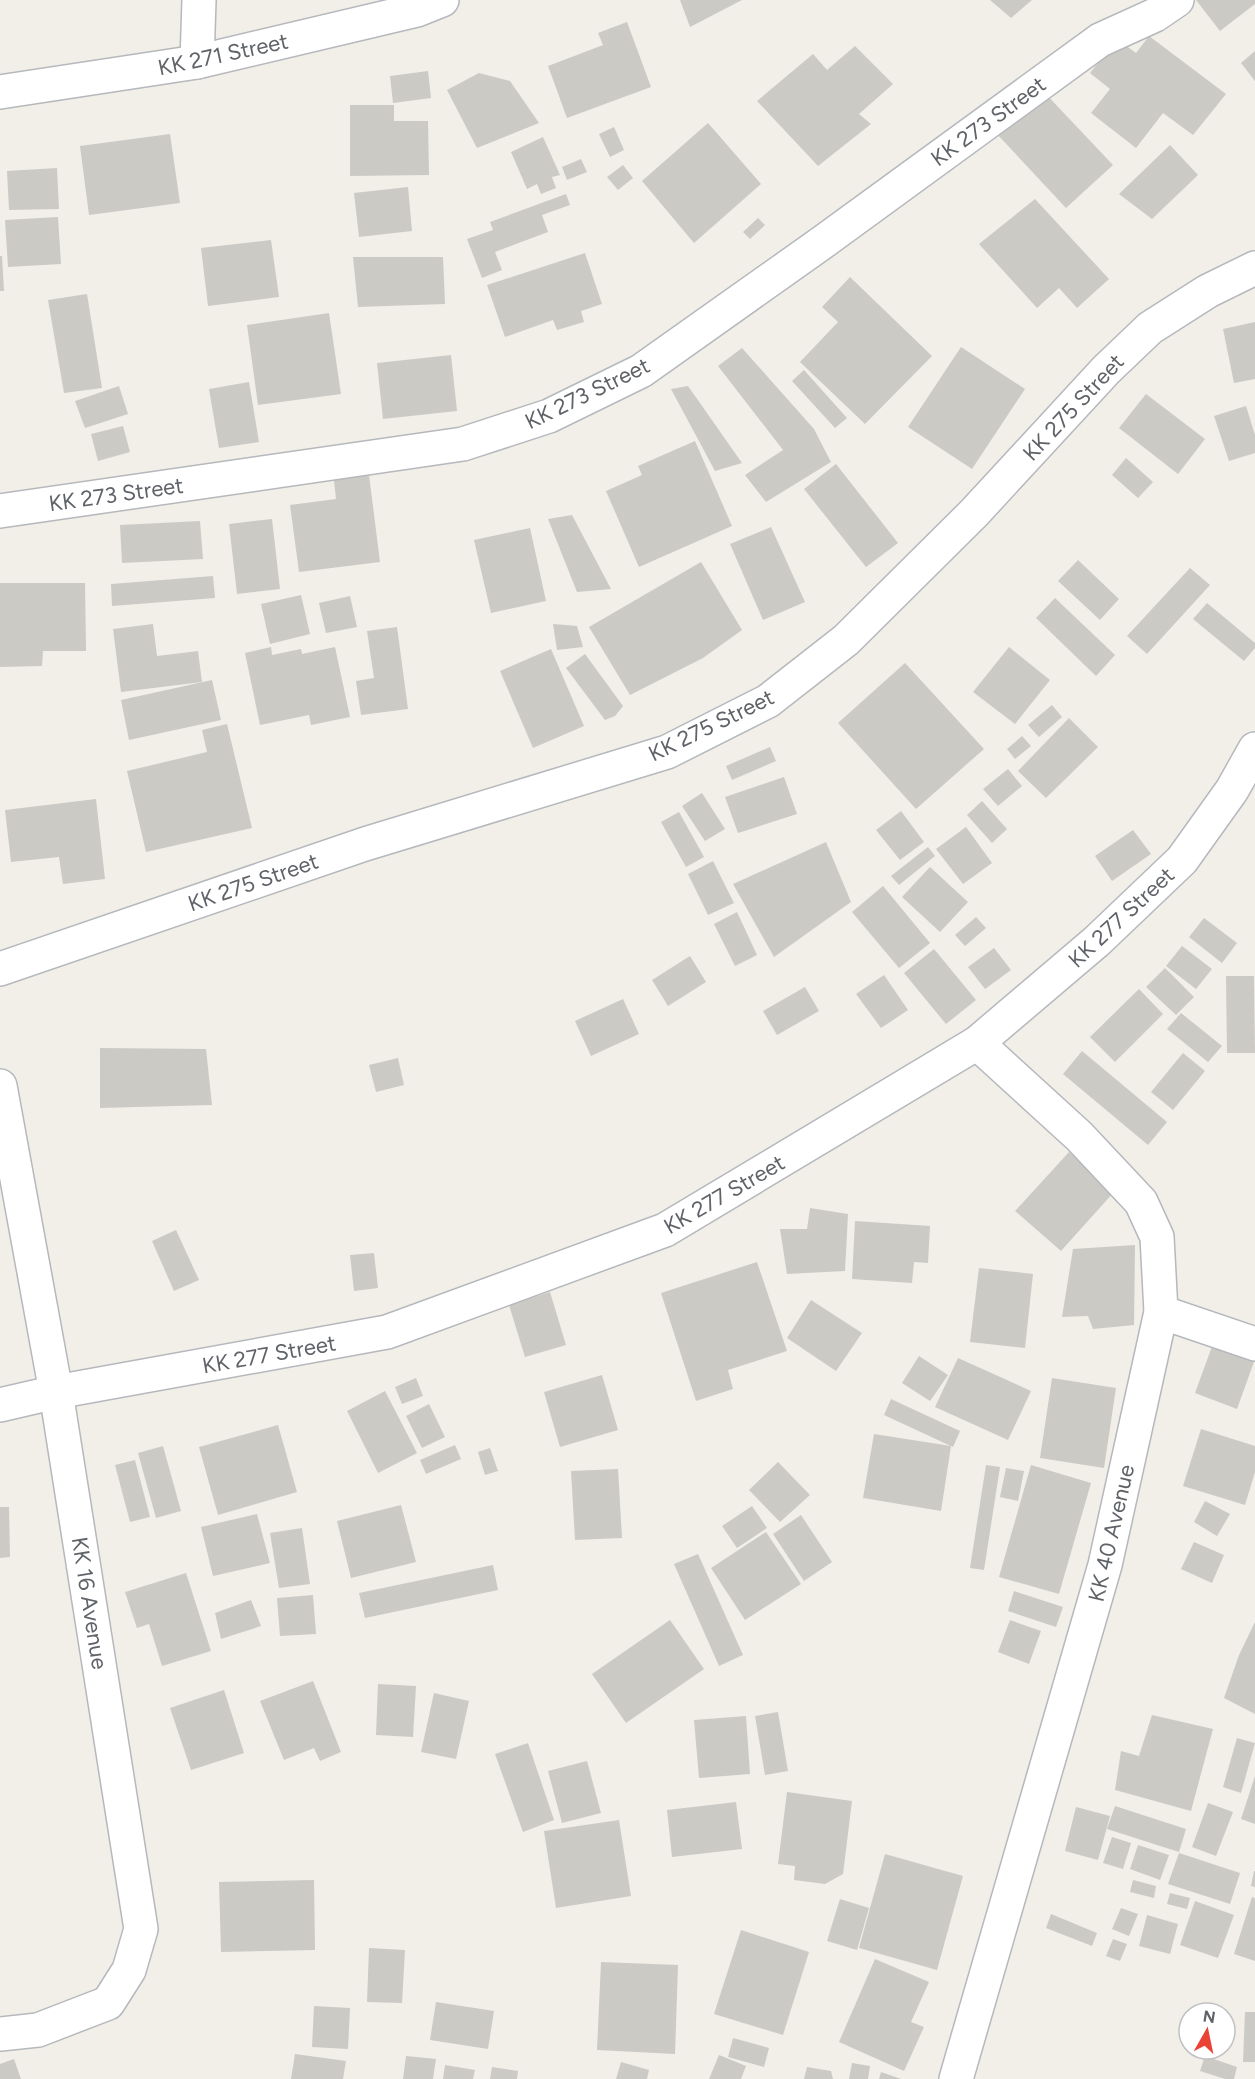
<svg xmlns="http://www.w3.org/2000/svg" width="1255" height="2079" font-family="Figtree,sans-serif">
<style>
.building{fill:#cccac5}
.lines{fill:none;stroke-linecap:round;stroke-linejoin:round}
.minor-casing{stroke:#b5b8bc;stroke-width:36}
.minor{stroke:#fff;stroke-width:33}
.labels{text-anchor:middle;stroke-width:4.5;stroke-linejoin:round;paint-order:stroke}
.street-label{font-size:22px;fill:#5f6368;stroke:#fff}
</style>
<rect width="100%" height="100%" fill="#f1efe8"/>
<!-- building -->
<g class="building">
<polygon points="680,0 742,0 690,27"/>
<polygon points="990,0 1032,0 1011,18"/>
<polygon points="1196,0 1255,0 1255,4 1220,31"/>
<polygon points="627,22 651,87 567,118 548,66 603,45 598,33"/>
<polygon points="1149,36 1226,94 1193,135 1163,113 1136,148 1091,113 1110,89 1090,73 1117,39 1136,53"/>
<polygon points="855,46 893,84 859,114 871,124 818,166 757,101 813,54 827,70"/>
<polygon points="1255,51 1255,81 1241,63"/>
<polygon points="428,71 431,98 393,103 390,76"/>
<polygon points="479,73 510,81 539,123 477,148 447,90"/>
<polygon points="1043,91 1113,165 1066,208 996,133"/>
<polygon points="350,105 394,105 394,121 428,121 429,175 350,176"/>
<polygon points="708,123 761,184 694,243 642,181"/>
<polygon points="614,127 624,150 610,157 599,134"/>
<polygon points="170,134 180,203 89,215 80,146"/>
<polygon points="543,137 560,175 552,177 556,188 541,194 537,184 527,189 511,152"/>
<polygon points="1170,145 1198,175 1152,219 1119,194"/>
<polygon points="581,159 587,172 567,180 562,167"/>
<polygon points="623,165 633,178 618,190 607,177"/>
<polygon points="57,168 59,209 9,210 7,171"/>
<polygon points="408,187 412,231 359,237 354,193"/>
<polygon points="566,194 570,205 542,215 548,232 495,252 502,270 482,278 467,239 493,230 490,222"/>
<polygon points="1035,199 1109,279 1077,308 1059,288 1037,308 979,244"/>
<polygon points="58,217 61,264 8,267 5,220"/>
<polygon points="758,218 765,225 750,239 743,232"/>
<polygon points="271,240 279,297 208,306 201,248"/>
<polygon points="585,253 602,304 581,311 584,322 557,330 553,320 505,337 487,285"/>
<polygon points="0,256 2,256 4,291 0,291"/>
<polygon points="353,257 443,257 445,304 358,307"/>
<polygon points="850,277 932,356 865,424 800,362 838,322 822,307"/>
<polygon points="87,294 102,388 64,393 48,300"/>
<polygon points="329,313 341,394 258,405 247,325"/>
<polygon points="1255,322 1255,379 1234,383 1223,329"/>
<polygon points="961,347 1025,389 972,469 908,427"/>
<polygon points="742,348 814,429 831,462 766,502 745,475 783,450 718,366"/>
<polygon points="451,355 457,411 383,419 377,363"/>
<polygon points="804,370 847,418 835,428 792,381"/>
<polygon points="249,382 259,442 219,448 209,389"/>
<polygon points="119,386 128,414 85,428 75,401"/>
<polygon points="688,386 742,463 715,471 671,389"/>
<polygon points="1146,394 1205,439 1178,474 1119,428"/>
<polygon points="1246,406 1255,435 1255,453 1229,461 1214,416"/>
<polygon points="123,426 130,452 98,461 91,434"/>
<polygon points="695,441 732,526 639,567 606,491 642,475 638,466"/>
<polygon points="1126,458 1153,482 1138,498 1112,475"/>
<polygon points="836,464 898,543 866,567 804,489"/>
<polygon points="368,467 380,562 299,572 290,505 336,499 333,472"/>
<polygon points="572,515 611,589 577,592 548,519"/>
<polygon points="272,519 280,589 237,594 229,524"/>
<polygon points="200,521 203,559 122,563 120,525"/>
<polygon points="771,527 805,602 763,620 730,544"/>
<polygon points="530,528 546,601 491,613 474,540"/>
<polygon points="1078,560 1119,599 1100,620 1058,581"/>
<polygon points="701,562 742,630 703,658 630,695 589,627"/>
<polygon points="1190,568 1210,585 1147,654 1127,636"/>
<polygon points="213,576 215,598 112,606 111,584"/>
<polygon points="0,583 85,583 86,651 43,651 42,666 0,667"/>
<polygon points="301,595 310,634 270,644 261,604"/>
<polygon points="350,596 357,627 326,633 319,603"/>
<polygon points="1055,598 1115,655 1096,676 1036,618"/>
<polygon points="1207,603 1255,643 1255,648 1244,661 1193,619"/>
<polygon points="153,624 157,656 198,651 202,682 121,692 113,629"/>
<polygon points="553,624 577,626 583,647 557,650"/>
<polygon points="397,627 408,709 361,715 356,681 374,678 367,631"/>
<polygon points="271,647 272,655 301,649 302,654 335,647 350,717 311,725 309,715 260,725 245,653"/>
<polygon points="1009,647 1050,680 1015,724 973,692"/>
<polygon points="551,649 584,726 533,748 500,671"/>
<polygon points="585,654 623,706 615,716 605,720 566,668"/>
<polygon points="905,663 984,749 916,809 838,723"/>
<polygon points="212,680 221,720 129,740 121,700"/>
<polygon points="1052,705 1062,717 1039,737 1028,725"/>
<polygon points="1069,718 1098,747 1046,798 1018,771"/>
<polygon points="227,724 252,828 146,852 127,771 207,752 202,730"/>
<polygon points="1022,736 1031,746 1015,759 1007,749"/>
<polygon points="770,747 776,761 732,780 726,766"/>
<polygon points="1008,769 1022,786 998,806 983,789"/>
<polygon points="784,777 797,814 738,833 725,797"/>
<polygon points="702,793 725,829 705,841 682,806"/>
<polygon points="96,799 105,879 63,884 59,857 11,862 5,810"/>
<polygon points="982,801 1007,829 992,843 967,815"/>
<polygon points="901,811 924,842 900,860 876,830"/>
<polygon points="679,812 704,857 686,867 661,822"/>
<polygon points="966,827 992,863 963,884 936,849"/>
<polygon points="1133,830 1151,854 1112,881 1095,856"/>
<polygon points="826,842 851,902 774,957 733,884"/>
<polygon points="928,847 935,856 899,885 891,876"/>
<polygon points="713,861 734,903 708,915 688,874"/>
<polygon points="930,867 968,902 940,932 902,897"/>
<polygon points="883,886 930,943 899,968 852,912"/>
<polygon points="737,912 757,955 735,966 714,924"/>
<polygon points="976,917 986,928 965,946 955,935"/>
<polygon points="1204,918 1237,943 1222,963 1189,937"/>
<polygon points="1182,946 1212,969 1196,989 1166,966"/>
<polygon points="994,948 1011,970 985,989 968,967"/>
<polygon points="934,949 976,1000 946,1024 904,973"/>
<polygon points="690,956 706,982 668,1006 652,980"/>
<polygon points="1165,968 1194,997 1176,1015 1146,987"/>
<polygon points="884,975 908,1010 881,1028 856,994"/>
<polygon points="1226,976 1254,976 1255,1053 1227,1053"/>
<polygon points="805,987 819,1011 777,1035 763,1011"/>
<polygon points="1139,989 1163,1014 1115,1062 1090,1037"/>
<polygon points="623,999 639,1034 591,1056 575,1021"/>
<polygon points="1181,1013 1222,1046 1208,1062 1167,1029"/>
<polygon points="100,1048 206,1049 212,1105 100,1108"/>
<polygon points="1082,1051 1167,1122 1148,1145 1063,1074"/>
<polygon points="1183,1053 1205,1071 1173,1110 1151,1092"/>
<polygon points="398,1058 404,1085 376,1092 369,1065"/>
<polygon points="1069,1152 1114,1192 1061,1251 1015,1211"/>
<polygon points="810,1208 848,1214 845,1271 787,1274 780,1229 807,1229"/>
<polygon points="855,1221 930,1226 928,1263 914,1262 912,1283 852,1279"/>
<polygon points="176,1230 199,1280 174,1291 152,1241"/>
<polygon points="1135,1245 1134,1325 1093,1329 1088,1316 1062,1317 1073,1249"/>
<polygon points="374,1253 378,1288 354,1291 350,1255"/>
<polygon points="757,1262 787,1351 728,1370 733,1389 696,1401 661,1293"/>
<polygon points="979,1268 1033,1274 1025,1348 970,1342"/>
<polygon points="550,1292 566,1345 525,1357 509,1305"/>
<polygon points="811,1300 862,1333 836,1371 787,1338"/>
<polygon points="1214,1341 1255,1359 1237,1409 1195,1393"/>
<polygon points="919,1356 948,1375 930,1401 902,1383"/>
<polygon points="958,1358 1031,1391 1008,1440 935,1407"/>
<polygon points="602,1375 618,1430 560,1447 544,1392"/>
<polygon points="416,1378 423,1396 402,1404 395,1387"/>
<polygon points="1052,1378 1116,1388 1104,1468 1040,1458"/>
<polygon points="385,1391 417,1453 378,1473 347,1411"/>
<polygon points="891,1399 960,1431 953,1447 884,1415"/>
<polygon points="429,1404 445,1437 422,1448 406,1416"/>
<polygon points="278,1425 297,1492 218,1515 199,1447"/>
<polygon points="1201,1429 1255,1446 1255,1472 1245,1505 1183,1486"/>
<polygon points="874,1434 951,1446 941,1511 863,1498"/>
<polygon points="455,1445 461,1459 426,1474 420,1460"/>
<polygon points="163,1446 181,1511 156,1518 138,1453"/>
<polygon points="490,1448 498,1471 485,1475 478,1452"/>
<polygon points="135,1460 150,1517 130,1522 115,1465"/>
<polygon points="778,1462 810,1495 780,1522 749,1490"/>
<polygon points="986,1465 1000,1467 984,1570 970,1568"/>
<polygon points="1031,1465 1091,1483 1059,1594 999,1577"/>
<polygon points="1006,1468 1024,1471 1018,1501 1000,1497"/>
<polygon points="618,1469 622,1538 575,1540 571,1471"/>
<polygon points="1205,1501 1230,1514 1217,1536 1194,1522"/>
<polygon points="401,1505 416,1562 351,1578 337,1521"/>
<polygon points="752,1506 767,1528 737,1548 722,1526"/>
<polygon points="0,1507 9,1507 10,1557 0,1558"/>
<polygon points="257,1514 270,1563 213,1576 201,1527"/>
<polygon points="801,1515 832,1562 804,1581 773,1534"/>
<polygon points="302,1528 310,1584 279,1588 270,1533"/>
<polygon points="766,1532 801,1584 745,1620 711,1568"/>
<polygon points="1194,1542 1224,1555 1212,1583 1181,1569"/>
<polygon points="698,1554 743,1655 719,1666 674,1564"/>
<polygon points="493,1565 498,1590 365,1618 359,1593"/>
<polygon points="186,1573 211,1651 162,1666 149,1624 137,1628 125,1592"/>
<polygon points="1014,1591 1063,1607 1056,1627 1008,1611"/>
<polygon points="313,1595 316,1634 280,1636 277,1598"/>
<polygon points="251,1600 261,1626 221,1639 215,1613"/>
<polygon points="670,1620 704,1669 626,1723 592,1674"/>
<polygon points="1010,1620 1041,1631 1029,1664 998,1652"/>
<polygon points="1255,1622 1255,1714 1224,1698 1239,1655"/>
<polygon points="313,1681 341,1752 320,1761 314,1748 284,1760 260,1701"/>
<polygon points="378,1684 416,1686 413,1737 376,1735"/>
<polygon points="224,1690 244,1753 191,1770 170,1708"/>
<polygon points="434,1693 469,1701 456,1759 421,1752"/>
<polygon points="778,1712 788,1771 765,1775 755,1716"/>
<polygon points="1152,1715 1213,1729 1191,1811 1115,1790 1121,1751 1139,1756"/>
<polygon points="746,1716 750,1774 699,1778 694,1720"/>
<polygon points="1237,1738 1255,1743 1241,1793 1223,1787"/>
<polygon points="528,1743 554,1820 523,1832 495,1754"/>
<polygon points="587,1761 601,1813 562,1823 548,1771"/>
<polygon points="1255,1776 1255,1824 1241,1819"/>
<polygon points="787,1792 852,1801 843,1874 825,1884 794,1880 795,1866 778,1864"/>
<polygon points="736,1802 742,1849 672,1857 667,1810"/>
<polygon points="1208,1803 1233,1812 1216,1856 1192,1847"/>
<polygon points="1115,1806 1186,1829 1179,1852 1107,1829"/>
<polygon points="1076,1807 1110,1816 1098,1860 1065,1851"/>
<polygon points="619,1820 631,1896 556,1908 544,1831"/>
<polygon points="1112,1837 1131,1843 1123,1869 1103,1863"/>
<polygon points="1138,1845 1169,1855 1160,1880 1130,1869"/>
<polygon points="1179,1853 1240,1873 1230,1904 1168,1884"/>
<polygon points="885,1854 963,1876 937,1970 859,1948"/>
<polygon points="1254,1871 1255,1871 1255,1887 1251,1886"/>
<polygon points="314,1880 315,1950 221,1952 219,1882"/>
<polygon points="1133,1880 1156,1886 1154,1898 1130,1892"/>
<polygon points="1170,1893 1190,1898 1187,1909 1167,1904"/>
<polygon points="1252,1897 1255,1898 1255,1961 1234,1954"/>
<polygon points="840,1899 869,1908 857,1950 827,1941"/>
<polygon points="1195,1901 1234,1915 1218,1958 1180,1945"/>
<polygon points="1121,1908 1138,1914 1129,1936 1112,1929"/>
<polygon points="1051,1914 1097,1933 1092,1946 1046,1928"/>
<polygon points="1147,1915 1178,1924 1170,1954 1139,1946"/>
<polygon points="741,1930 809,1952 783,2035 714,2014"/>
<polygon points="1113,1939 1127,1944 1120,1961 1106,1956"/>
<polygon points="369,1948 405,1950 402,2003 367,2002"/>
<polygon points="875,1959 929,1982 911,2022 924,2027 904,2071 839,2042"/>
<polygon points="601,1962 678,1965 675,2054 597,2050"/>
<polygon points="436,2002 494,2011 488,2049 430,2040"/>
<polygon points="314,2006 350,2008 348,2049 312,2047"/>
<polygon points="1245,2012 1255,2012 1255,2062 1243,2062"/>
<polygon points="733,2038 769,2048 764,2067 728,2057"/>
<polygon points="295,2054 346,2061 343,2079 291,2079"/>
<polygon points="719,2055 746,2066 741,2079 709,2079"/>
<polygon points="406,2056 436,2059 433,2079 403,2079"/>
<polygon points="1205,2056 1237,2067 1234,2079 1225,2079 1200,2071"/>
<polygon points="14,2059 21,2079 0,2079 0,2064"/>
<polygon points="621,2062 649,2070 647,2079 616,2079"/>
<polygon points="852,2063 870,2066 868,2079 849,2079"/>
<polygon points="445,2065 475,2070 473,2079 443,2079"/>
<polygon points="492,2067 518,2071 517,2079 490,2079"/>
<polygon points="807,2067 831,2071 833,2079 804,2079"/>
<polygon points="881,2072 901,2079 879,2079"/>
</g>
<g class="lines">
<!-- minor casing -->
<g class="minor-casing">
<g id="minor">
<polyline points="197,62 199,0"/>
<polyline points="0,92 197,62 417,10 442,0"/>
<polyline points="0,511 463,444 549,416 641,371 823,242 1100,40 1155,15 1177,0"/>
<polyline points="0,969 365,844 667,752 768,701 846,640 974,513 1106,370 1150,328 1208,291 1255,268"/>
<polyline points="0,1086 56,1392 141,1929 129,1970 108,2003 38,2030 0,2034"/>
<polyline points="1161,1312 1255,1344"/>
<polyline points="0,1405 56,1392 387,1332 665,1230 977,1043 1097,941 1182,860 1232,790 1255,749"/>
<polyline points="956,2079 1105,1565 1161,1312 1157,1237 1141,1202 1079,1136 977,1043"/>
</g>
</g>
<!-- minor -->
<use href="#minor" class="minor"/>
</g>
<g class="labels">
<!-- street labels -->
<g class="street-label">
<text transform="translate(223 54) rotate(-12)" y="8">KK 271 Street</text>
<text transform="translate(988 121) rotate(-36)" y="8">KK 273 Street</text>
<text transform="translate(587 393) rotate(-26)" y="8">KK 273 Street</text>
<text transform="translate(1073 407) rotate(-47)" y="8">KK 275 Street</text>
<text transform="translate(116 494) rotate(-8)" y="8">KK 273 Street</text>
<text transform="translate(711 725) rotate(-26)" y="8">KK 275 Street</text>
<text transform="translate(253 882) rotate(-19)" y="8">KK 275 Street</text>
<text transform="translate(1121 917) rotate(-43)" y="8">KK 277 Street</text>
<text transform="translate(724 1194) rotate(-30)" y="8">KK 277 Street</text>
<text transform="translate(269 1354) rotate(-10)" y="8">KK 277 Street</text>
<text transform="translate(1111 1533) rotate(-77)" y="8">KK 40 Avenue</text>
<text transform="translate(90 1603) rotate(81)" y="8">KK 16 Avenue</text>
</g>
</g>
<!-- north arrow -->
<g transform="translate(1207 2031) rotate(9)"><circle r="28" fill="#ffffff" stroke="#bfc1c3" stroke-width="1.5"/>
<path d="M0-4.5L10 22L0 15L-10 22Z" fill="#ea4335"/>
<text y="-9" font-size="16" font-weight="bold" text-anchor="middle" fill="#5f6368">N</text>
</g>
</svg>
